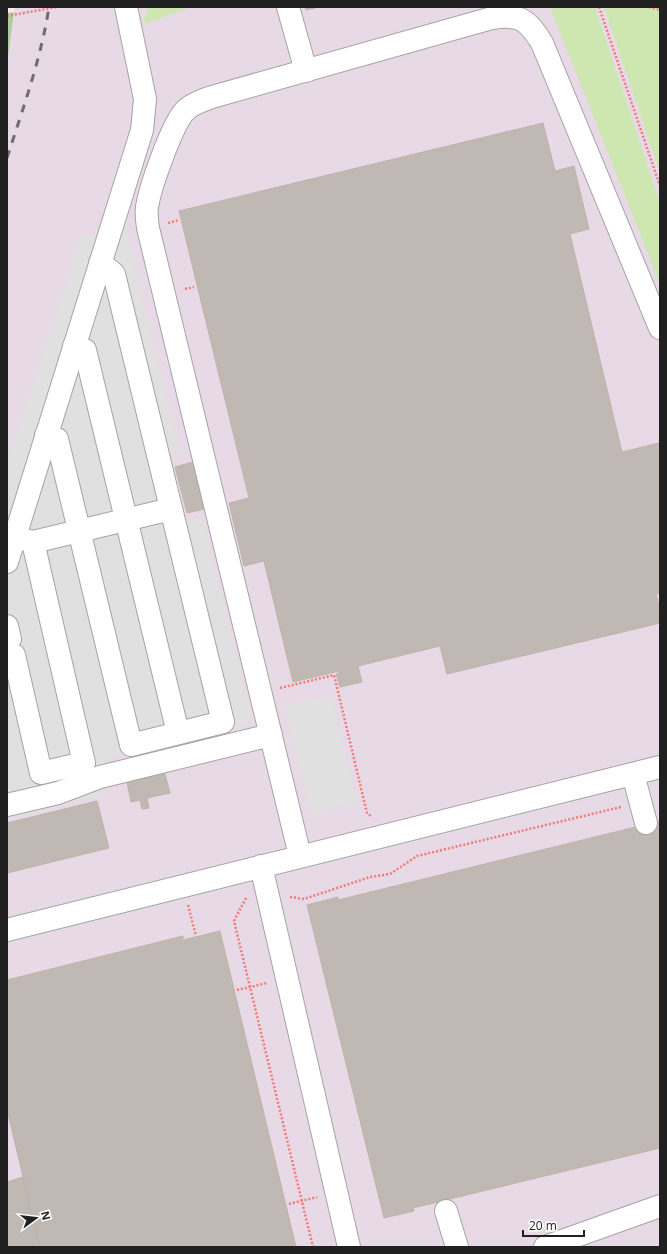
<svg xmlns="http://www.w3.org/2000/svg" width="667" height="1254" font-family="'Open Sans',sans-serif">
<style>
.industrial{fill:#e8d9e6}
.grass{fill:#cee7b0}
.forest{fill:#aecd9e}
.parking{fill:#e0e0e0}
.building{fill:#c0b8b3;stroke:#c1b2aa}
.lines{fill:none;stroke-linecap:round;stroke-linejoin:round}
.minor-casing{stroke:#a4a4a4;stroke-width:24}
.path{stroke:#f27a75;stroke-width:2.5;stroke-dasharray:2 2;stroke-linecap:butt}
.minor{stroke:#fff;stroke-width:22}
.rail{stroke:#6e6e6e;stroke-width:3;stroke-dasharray:8 8;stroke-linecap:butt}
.path-bridge{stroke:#f27a75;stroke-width:2.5;stroke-dasharray:2 2;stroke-linecap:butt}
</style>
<rect width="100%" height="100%" fill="#f0ece7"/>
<!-- industrial -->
<polygon class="industrial" points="15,7 660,7 660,1247 7,1247 7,65"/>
<!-- grass -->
<g class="grass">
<polygon points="149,7 190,7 145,24 144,19"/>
<polygon points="550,7 595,7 660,203 660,284"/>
<polygon points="604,7 660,7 660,173"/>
</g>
<!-- forest -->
<polygon class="forest" points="14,12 7,65 7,13"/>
<!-- parking -->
<g class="parking">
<polygon points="125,229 180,453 167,457 183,521 202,516 252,720 246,726 122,755 114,754 108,782 100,795 7,818 7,461 81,237"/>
<polygon points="330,695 357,802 311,814 284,706"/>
</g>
<!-- building -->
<g class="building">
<polygon points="305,7 320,7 306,10"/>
<polygon points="543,123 555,171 574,166 589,229 570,234 622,452 659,443 660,449 660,593 656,594 660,610 660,623 447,674 440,646 358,666 362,682 340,687 336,674 339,673 339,671 293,682 264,561 244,566 229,503 249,498 179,211"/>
<polygon points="193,462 205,509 187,513 175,467"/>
<polygon points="165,774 170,793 147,798 149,808 142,809 140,800 131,802 127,782"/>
<polygon points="97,801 109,848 7,873 7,823"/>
<polygon points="660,821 660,1148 413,1208 414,1211 384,1218 307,905 338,897 338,900"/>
<polygon points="220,931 296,1247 40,1247 7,1110 7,980 183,936 183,940"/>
<polygon points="23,1177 40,1247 8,1247 7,1244 7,1182"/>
</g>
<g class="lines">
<!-- minor casing -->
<g class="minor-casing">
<g id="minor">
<polyline points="288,7 306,71"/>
<polyline points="74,346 85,350 178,733"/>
<polyline points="46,435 57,439 131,745 223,722 114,274 100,263"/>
<polyline points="33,542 171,509"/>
<polyline points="7,562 142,130 145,99 126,7"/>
<polyline points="7,626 10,639"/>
<polyline points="14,655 41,773 84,763 33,542 15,537"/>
<polyline points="633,774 646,823"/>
<polyline points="7,805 58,793 100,777 271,735"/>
<path d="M300,856L148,228C147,221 146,214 147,207C150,188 173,120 187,109C194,103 203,100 212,97L492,18C520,14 527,19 542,43L660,328"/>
<polyline points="261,866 349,1247"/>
<polyline points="7,930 660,767"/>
<polyline points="446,1211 457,1247"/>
<polyline points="545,1247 660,1206"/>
</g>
</g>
<!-- path -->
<g class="path">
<polyline points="599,7 660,186"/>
<polyline points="649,7 660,10"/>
<polyline points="168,223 179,220"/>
<polyline points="185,289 194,287"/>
<polyline points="280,688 334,675 367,813 372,817"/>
<polyline points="290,897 304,899 370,877 390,874 417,856 621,807"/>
<polyline points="246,898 234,921 313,1247"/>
<polyline points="188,905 196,936"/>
<polyline points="237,990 267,983"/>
<polyline points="289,1204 317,1197"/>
</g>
<!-- minor -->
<use href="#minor" class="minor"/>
<!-- rail -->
<path class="rail" d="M7,158C23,108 41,59 49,7"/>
<!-- path-bridge -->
<polyline class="path-bridge" points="7,16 57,7"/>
</g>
<!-- border -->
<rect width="667" height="1254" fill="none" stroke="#202020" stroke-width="16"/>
<!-- north arrow -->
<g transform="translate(36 1218) rotate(75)" stroke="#ffffff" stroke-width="3" paint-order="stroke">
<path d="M0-3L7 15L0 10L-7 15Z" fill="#202020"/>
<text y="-6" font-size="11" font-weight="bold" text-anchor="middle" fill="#202020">N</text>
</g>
<!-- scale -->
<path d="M523 1230v6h61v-6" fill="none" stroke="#202020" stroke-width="2"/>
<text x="529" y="1230" font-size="12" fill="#202020" stroke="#ffffff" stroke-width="3" paint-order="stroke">20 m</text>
</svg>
